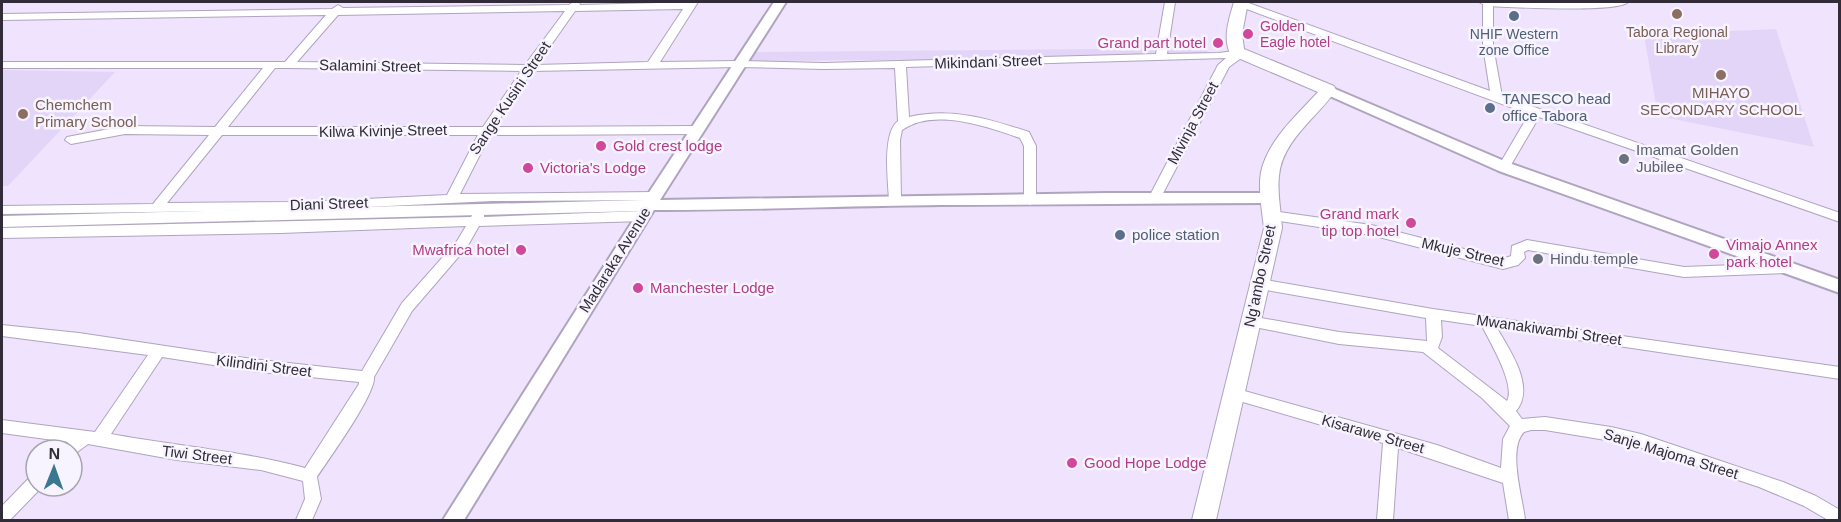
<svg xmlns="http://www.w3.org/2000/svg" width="1841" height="522" font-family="Arial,sans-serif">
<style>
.built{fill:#e3d5f7}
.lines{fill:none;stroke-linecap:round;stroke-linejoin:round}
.minor-casing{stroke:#afa4be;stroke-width:2}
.major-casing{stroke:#afa4be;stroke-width:4}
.highway-casing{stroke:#afa4be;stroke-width:2}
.minor{fill:#fff;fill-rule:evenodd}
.major{fill:#fff;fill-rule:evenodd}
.highway{fill:#fff;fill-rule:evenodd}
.education-dot{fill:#8d6e63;stroke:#f8f4ff;stroke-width:2}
.service-dot{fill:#5c6f8a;stroke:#f8f4ff;stroke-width:2}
.hotel-dot{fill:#d1479c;stroke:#f8f4ff;stroke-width:2}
.worship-dot{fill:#6b7280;stroke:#f8f4ff;stroke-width:2}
.labels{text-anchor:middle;stroke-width:5;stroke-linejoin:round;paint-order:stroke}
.far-hotel-label{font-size:14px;fill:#b23c85;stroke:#f8f4ff;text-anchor:start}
.far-education-label{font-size:14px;fill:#785e54;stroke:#f8f4ff}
.far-service-label{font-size:14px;fill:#4e5e75;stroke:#f8f4ff}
.hotel-label{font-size:15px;fill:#b23c85;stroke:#f8f4ff;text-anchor:start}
.street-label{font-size:15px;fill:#312c37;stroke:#f8f4ff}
.education-label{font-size:15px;fill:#785e54;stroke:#f8f4ff}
.service-label{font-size:15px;fill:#4e5e75;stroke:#f8f4ff;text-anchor:start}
.worship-label{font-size:15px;fill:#5b616d;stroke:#f8f4ff;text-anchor:start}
</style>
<rect width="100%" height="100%" fill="#efe3fe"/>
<!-- built -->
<g class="built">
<polygon points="1776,29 1814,147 1658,116 1644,35"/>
<polygon points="1206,48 1209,57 749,61 751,52"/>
<polygon points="2,70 115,72 8,186 2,186"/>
</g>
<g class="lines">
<!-- minor casing -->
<g class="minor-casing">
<g id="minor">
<path d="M573,2H579L580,5L698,2L660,62L739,61L824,63L1156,54L1165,2H1175L1167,54L1219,53L1241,50L1244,56L1229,67L1160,199L1154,203L1148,199L1218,65L1226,58L906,67L909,117C952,107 989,119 1029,132L1036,146V201L1030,205L1024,201V146L1020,138C988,127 934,107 902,130L900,140L901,200L895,204L890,203L889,200C888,181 882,133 898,121L895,68L824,69L739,67L532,71L494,127L696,126L702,130L696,134L490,135L460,194L656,192L662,196L656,200L493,201L303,210L2,214V206L153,204L209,135L125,134L71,144L65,140L67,137L125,126L215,127L263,68H2V62H285L326,15L2,20V14L332,9L338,5L343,8L569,5ZM683,9L648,62L537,65L575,11ZM565,11L525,65L297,62L338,15ZM275,68H288L521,71L483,127H228ZM222,135H478L447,195L303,202L167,203Z"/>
<polygon points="1236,2 1246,2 1490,91 1483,46 1483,2 1493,2 1493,46 1502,96 1840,213 1840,222 1539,117 1508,170 1500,170 1498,167 1529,114 1236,5"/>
<path d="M479,210L484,212V217L644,211L650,216L644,221L479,226L467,247L412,311L374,377C376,394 329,459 317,477L321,499L312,520H296L305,499L303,481L261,470L177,460L88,444L72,456V450H62L68,442L2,433V420L95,432L148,355L2,336V325L79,333L252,359L362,371L402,303L457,241L466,226L281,233L2,238V228L471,217L474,212ZM162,357L252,371L359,382V384L305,468C242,451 176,446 111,434Z"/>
<polygon points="1272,211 1371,225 1503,259 1511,256 1512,246 1527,240 1684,267 1784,263 1791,268 1784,273 1684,277 1528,250 1524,252 1525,258 1518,265 1503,269 1371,235 1267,219 1266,216"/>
<path d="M1260,279L1433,309L1840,367V379L1497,328C1510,351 1536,387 1516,411L1522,419L1545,417L1611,427L1641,434L1783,482L1816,496L1840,510V520H1828L1804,506L1759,487L1630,444L1545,430H1531L1524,432C1507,449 1523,499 1525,520H1509L1503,483L1398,448L1393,520H1377L1383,443L1229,398L1226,394L1229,390L1234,388L1437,445L1501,468L1503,439L1510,426L1482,398L1423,352L1339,344L1250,326L1245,325L1243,321L1245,317L1250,316L1339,332L1427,341L1426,318L1255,288L1253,284L1255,280ZM1441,320L1482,326C1490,342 1516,385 1507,401L1438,348L1442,337Z"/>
<polygon points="36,475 36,486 42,487 10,520 2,520 2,506 30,477"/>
</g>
</g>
<!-- major casing -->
<g class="major-casing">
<g id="major">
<path d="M774,2H786L660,200L1107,193H1269L1274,194L1277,198L1274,202L1269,203C1160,203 1050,205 941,205C846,206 750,210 654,210L464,520H443L639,211L2,227V216L644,200Z"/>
<polygon points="1328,86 1509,163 1840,280 1840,293 1499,171 1323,93 1321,90 1323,87"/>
</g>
</g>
<!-- highway casing -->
<g class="highway-casing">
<g id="highway">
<path d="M1234,2H1248L1242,34L1244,49L1334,86L1336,90C1318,117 1282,140 1279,176C1277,193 1281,211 1282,228L1216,520H1192L1264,228C1262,210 1258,190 1261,172C1268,140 1297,115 1318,92L1231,55C1222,39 1229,19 1234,2Z"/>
<path d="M1479,2H1628C1619,13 1507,7 1486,6Z"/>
</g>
</g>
<!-- minor -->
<use href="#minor" class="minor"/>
<!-- major -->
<use href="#major" class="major"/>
<!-- highway -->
<use href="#highway" class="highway"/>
</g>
<!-- markers -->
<g class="education-dot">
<circle cx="1677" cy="14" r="6"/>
<circle cx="1721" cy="75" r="6"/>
<circle cx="23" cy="114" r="6"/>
</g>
<g class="service-dot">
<circle cx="1514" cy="16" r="6"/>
<circle cx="1490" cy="108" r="6"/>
<circle cx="1120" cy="235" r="6"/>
</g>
<g class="hotel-dot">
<circle cx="1248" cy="34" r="6"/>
<circle cx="1218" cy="43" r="6"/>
<circle cx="601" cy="146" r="6"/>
<circle cx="528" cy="168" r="6"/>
<circle cx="1411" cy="223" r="6"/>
<circle cx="521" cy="250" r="6"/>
<circle cx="1714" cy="254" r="6"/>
<circle cx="638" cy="288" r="6"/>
<circle cx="1072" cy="463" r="6"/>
</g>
<g class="worship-dot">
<circle cx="1624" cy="159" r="6"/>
<circle cx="1538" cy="259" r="6"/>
</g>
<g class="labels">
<!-- far-hotel labels -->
<g class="far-hotel-label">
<text x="1260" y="31">Golden<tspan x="1260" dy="16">Eagle hotel</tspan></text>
</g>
<!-- far-education labels -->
<g class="far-education-label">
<text x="1677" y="37">Tabora Regional<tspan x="1677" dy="16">Library</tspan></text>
</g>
<!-- far-service labels -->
<g class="far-service-label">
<text x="1514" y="39">NHIF Western<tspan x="1514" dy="16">zone Office</tspan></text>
</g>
<!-- hotel labels -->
<g class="hotel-label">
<text x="1206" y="48" text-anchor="end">Grand part hotel</text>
<text x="613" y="151">Gold crest lodge</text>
<text x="540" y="173">Victoria's Lodge</text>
<text x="1399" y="219" text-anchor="end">Grand mark<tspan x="1399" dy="17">tip top hotel</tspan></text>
<text x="1726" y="250">Vimajo Annex<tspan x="1726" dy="17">park hotel</tspan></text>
<text x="509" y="255" text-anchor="end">Mwafrica hotel</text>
<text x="650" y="293">Manchester Lodge</text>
<text x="1084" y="468">Good Hope Lodge</text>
</g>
<!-- street labels -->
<g class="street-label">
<text transform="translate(988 62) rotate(-2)" y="5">Mikindani Street</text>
<text transform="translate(370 66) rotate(1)" y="5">Salamini Street</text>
<text transform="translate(510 98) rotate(-56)" y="5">Sange Kusini Street</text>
<text transform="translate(1193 123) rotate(-62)" y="5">Mivinja Street</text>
<text transform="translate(383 131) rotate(-1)" y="5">Kilwa Kivinje Street</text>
<text transform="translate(329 204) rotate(-2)" y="5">Diani Street</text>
<text transform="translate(1463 252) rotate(13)" y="5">Mkuje Street</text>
<text transform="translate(615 260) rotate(-58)" y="5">Madaraka Avenue</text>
<text transform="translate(1260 276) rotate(-78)" y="5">Ng’ambo Street</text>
<text transform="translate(1549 330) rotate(8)" y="5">Mwanakiwambi Street</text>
<text transform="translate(264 366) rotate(7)" y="5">Kilindini Street</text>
<text transform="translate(1373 434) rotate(16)" y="5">Kisarawe Street</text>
<text transform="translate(1671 454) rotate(17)" y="5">Sanje Majoma Street</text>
<text transform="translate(197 455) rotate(7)" y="5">Tiwi Street</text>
</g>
<!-- education labels -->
<g class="education-label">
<text x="1721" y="98">MIHAYO<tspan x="1721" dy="17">SECONDARY SCHOOL</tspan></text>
<text x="35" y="110" text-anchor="start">Chemchem<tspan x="35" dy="17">Primary School</tspan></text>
</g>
<!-- service labels -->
<g class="service-label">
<text x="1502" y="104">TANESCO head<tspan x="1502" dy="17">office Tabora</tspan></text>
<text x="1132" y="240">police station</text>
</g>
<!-- worship labels -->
<g class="worship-label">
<text x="1636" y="155">Imamat Golden<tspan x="1636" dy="17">Jubilee</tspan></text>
<text x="1550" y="264">Hindu temple</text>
</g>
</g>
<!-- border -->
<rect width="1841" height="522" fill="none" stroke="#312c37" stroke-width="6"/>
<!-- north arrow -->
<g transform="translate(54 468) rotate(1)"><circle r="28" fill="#f8f4ff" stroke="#a8a4af" stroke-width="1.5"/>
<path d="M0-4.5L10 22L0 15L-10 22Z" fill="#39788d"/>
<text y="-9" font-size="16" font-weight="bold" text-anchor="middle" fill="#312c37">N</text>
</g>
</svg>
